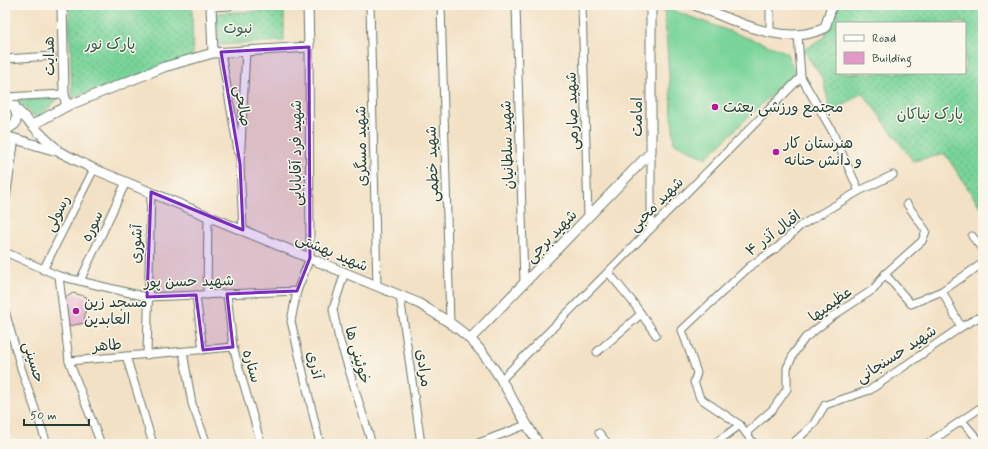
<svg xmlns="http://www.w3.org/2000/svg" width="988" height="449" font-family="Mynerve,'Playpen Sans Arabic',sans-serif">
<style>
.grass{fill:url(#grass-dots);stroke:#4c8867;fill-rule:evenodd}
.pitch{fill:#79d49a;stroke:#4c8867}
.building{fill:#e299c7}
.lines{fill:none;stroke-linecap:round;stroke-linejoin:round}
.minor-casing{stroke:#697667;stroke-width:9}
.tertiary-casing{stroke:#697667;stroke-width:11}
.minor{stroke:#fff;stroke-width:7}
.tertiary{stroke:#fff;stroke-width:9}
.marked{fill:#7b2cbf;fill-opacity:0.2;stroke:#7b2cbf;stroke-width:3;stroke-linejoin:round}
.poi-dot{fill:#b5179e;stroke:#fbf7ec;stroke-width:1.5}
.labels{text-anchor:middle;stroke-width:3;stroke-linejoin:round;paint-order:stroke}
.park-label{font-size:15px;fill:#315b48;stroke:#fbf7ec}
.street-label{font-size:15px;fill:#1f3d34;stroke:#fbf7ec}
.poi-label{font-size:15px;fill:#1f3d34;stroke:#fbf7ec;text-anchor:start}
</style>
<defs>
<pattern id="grass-dots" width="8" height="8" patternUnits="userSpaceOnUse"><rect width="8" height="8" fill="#79d49a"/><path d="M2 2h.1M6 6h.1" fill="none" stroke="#63ad7e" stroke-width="1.8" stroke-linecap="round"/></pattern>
</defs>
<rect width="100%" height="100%" fill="#fbf7ec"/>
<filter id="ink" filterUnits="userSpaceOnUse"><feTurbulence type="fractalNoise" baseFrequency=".025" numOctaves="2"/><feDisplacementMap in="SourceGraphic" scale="8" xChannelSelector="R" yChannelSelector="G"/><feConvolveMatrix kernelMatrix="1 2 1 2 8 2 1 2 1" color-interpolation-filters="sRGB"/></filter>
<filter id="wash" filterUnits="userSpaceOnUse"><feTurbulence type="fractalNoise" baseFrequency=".012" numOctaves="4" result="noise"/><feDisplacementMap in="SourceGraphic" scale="16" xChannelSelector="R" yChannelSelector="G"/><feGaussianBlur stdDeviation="0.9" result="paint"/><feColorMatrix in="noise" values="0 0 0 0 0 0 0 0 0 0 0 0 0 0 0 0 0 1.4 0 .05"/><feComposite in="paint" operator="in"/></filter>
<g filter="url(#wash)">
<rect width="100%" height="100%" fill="#f3e1c5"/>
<!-- grass -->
<g class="grass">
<polygon points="69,5 192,5 193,58 72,98"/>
<path d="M837,5H983V205L981,208L945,154L913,161L862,92L831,115L823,79L803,50L825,37L828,17L837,12ZM837,23H965V73H837Z"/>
<polygon points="284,10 284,41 219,45 216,13"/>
<polygon points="60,97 37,119 16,100"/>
</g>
<!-- pitch -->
<polygon class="pitch" points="664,7 786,52 795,72 706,158 674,143"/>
<g id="blocks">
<!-- building -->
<polygon class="building" points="73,293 87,297 84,323 69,326 65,298"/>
</g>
</g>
<g filter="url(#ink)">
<use href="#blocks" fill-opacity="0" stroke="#697667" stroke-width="1"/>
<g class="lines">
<!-- minor casing -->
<g class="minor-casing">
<g id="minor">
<polyline points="370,5 377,286"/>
<polyline points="441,5 450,323"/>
<polyline points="516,5 524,283"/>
<polyline points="582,5 588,217"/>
<polyline points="770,31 770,5"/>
<polyline points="221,52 238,151"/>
<polyline points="5,59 52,56"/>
<polyline points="801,77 831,129 859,191"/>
<polyline points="5,97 64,94"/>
<polyline points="5,204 15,138"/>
<polyline points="651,228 651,152"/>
<polyline points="243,230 240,164 246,51"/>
<polyline points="972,236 983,250"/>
<polyline points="5,252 59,276 147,297 297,291 310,258 309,47"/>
<polyline points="43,270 94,169"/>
<polyline points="345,272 333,309 338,335 372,444"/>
<polyline points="608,272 632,301 656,335"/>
<polyline points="885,274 911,304 942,291 983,263"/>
<polyline points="59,276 69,361 233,347"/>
<polyline points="80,281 126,182"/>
<polyline points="297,291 291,321 320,444"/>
<polyline points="942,291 961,327"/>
<polyline points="227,294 233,347 261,444"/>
<polyline points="196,295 203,350"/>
<polyline points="207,295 208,216"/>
<polyline points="400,296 421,444"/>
<polyline points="5,311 21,368 47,444"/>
<polyline points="183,352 192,404 207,444"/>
<polyline points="597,352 641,314"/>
<polyline points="147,355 151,192"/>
<polyline points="126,356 153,444"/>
<polyline points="69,361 101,444"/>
<polyline points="501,380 801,77 798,35"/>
<polyline points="962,421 982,444"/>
<polyline points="599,433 608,444"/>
<polyline points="746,433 773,409 787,389 787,368 794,353 805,338 833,316 874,289 885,274 922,241 926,231 907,204"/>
<polyline points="476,444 526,425"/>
<polyline points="714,444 740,425"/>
<polyline points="754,444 740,425 700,398 694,382 697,373 682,330 749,267 778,247 800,226 859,191 893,175"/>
<polyline points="792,444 813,425 825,405 870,390 961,327 983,315"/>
<polyline points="927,444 983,406"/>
</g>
</g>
<!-- tertiary casing -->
<g class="tertiary-casing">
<g id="tertiary">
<polyline points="62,5 64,94 67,106"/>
<path d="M695,5C734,20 783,48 825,28L832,5"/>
<polyline points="213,53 211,6 229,5"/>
<path d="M5,100C25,114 37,133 56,148"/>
<polyline points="34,124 67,106 164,67 213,53 309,47 308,5"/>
<polyline points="5,131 15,124 17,117 15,106"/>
<path d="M5,136L60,152L94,169L418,303C436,314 456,325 471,340C500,369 516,410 539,444"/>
<polyline points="470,339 651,152 651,5"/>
</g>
</g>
<!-- minor -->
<use href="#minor" class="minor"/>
<!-- tertiary -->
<use href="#tertiary" class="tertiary"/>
</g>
</g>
<!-- marked area -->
<path class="marked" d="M309,47L310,258L297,291L227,294L233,347L203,350L196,295L147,297L151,192L243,230L240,164L221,52Z"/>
<!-- markers -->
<g class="poi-dot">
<circle cx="715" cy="107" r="4"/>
<circle cx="776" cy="152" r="4"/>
<circle cx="76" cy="311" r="4"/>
</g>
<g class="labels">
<!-- park labels -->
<g class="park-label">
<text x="238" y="33">نبوت</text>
<text x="110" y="49">پارک نور</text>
<text x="930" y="119">پارک نیاکان</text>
</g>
<!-- street labels -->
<g class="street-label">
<text transform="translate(49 56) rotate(-91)" y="5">هدایت</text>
<text transform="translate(243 106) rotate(80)" y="5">صالحی</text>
<text transform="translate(572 111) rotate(-92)" y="5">شهید صارمی</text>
<text transform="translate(637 117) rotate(-90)" y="5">امامت</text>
<text transform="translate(507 145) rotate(-92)" y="5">شهید سلطانیان</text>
<text transform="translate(361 146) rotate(-91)" y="5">شهید مسگری</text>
<text transform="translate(296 153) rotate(-90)" y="5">شهید فرد آقابابایی</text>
<text transform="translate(432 164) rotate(-92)" y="5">شهید خطمی</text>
<text transform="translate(656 204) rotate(-45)" y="5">شهید محبی</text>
<text transform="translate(57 213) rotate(-63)" y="5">رسولی</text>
<text transform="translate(92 226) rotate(-65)" y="5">سوره</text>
<text transform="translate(773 233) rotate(-37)" y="5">اقبال آذر ۴</text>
<text transform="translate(551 236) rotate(-46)" y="5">شهید برجی</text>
<text transform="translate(136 244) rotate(-88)" y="5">آشوری</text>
<text transform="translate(332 252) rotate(23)" y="5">شهید بهشتی</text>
<text transform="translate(189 281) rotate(-1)" y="5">شهید حسن پور</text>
<text transform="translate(830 304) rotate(-36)" y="5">عظیمیها</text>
<text transform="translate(107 345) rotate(-5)" y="5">طاهر</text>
<text transform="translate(896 354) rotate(-33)" y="5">شهید حسنجانی</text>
<text transform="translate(358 355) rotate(74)" y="5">خوئینی ها</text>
<text transform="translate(34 362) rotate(73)" y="5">حسینی</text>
<text transform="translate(315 365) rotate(77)" y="5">آذری</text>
<text transform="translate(252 366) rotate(74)" y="5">ستاره</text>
<text transform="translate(424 368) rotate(82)" y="5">مرادی</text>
</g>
<!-- poi labels -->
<g class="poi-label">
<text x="723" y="112">مجتمع ورزشی بعثت</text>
<text x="784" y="148">هنرستان کار<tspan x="784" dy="17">و دانش حنانه</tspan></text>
<text x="84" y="307">مسجد زین<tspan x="84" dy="17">العابدین</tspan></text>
</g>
</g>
<!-- margin -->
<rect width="988" height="449" fill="none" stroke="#fbf7ec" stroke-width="20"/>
<!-- legend -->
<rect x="836" y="22" width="130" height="52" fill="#fbf7ec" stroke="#a3ada2"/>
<rect x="844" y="35" width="20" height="6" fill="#ffffff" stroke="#a3ada2"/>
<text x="872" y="42" font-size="12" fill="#1f3d34">Road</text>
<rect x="844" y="52" width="20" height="12" fill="#e299c7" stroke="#a3ada2"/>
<text x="872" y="62" font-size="12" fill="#1f3d34">Building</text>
<!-- scale -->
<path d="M24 419v6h65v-6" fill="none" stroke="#1f3d34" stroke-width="2"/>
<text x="30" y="419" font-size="12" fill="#1f3d34" stroke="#fbf7ec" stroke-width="3" paint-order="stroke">50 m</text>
</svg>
